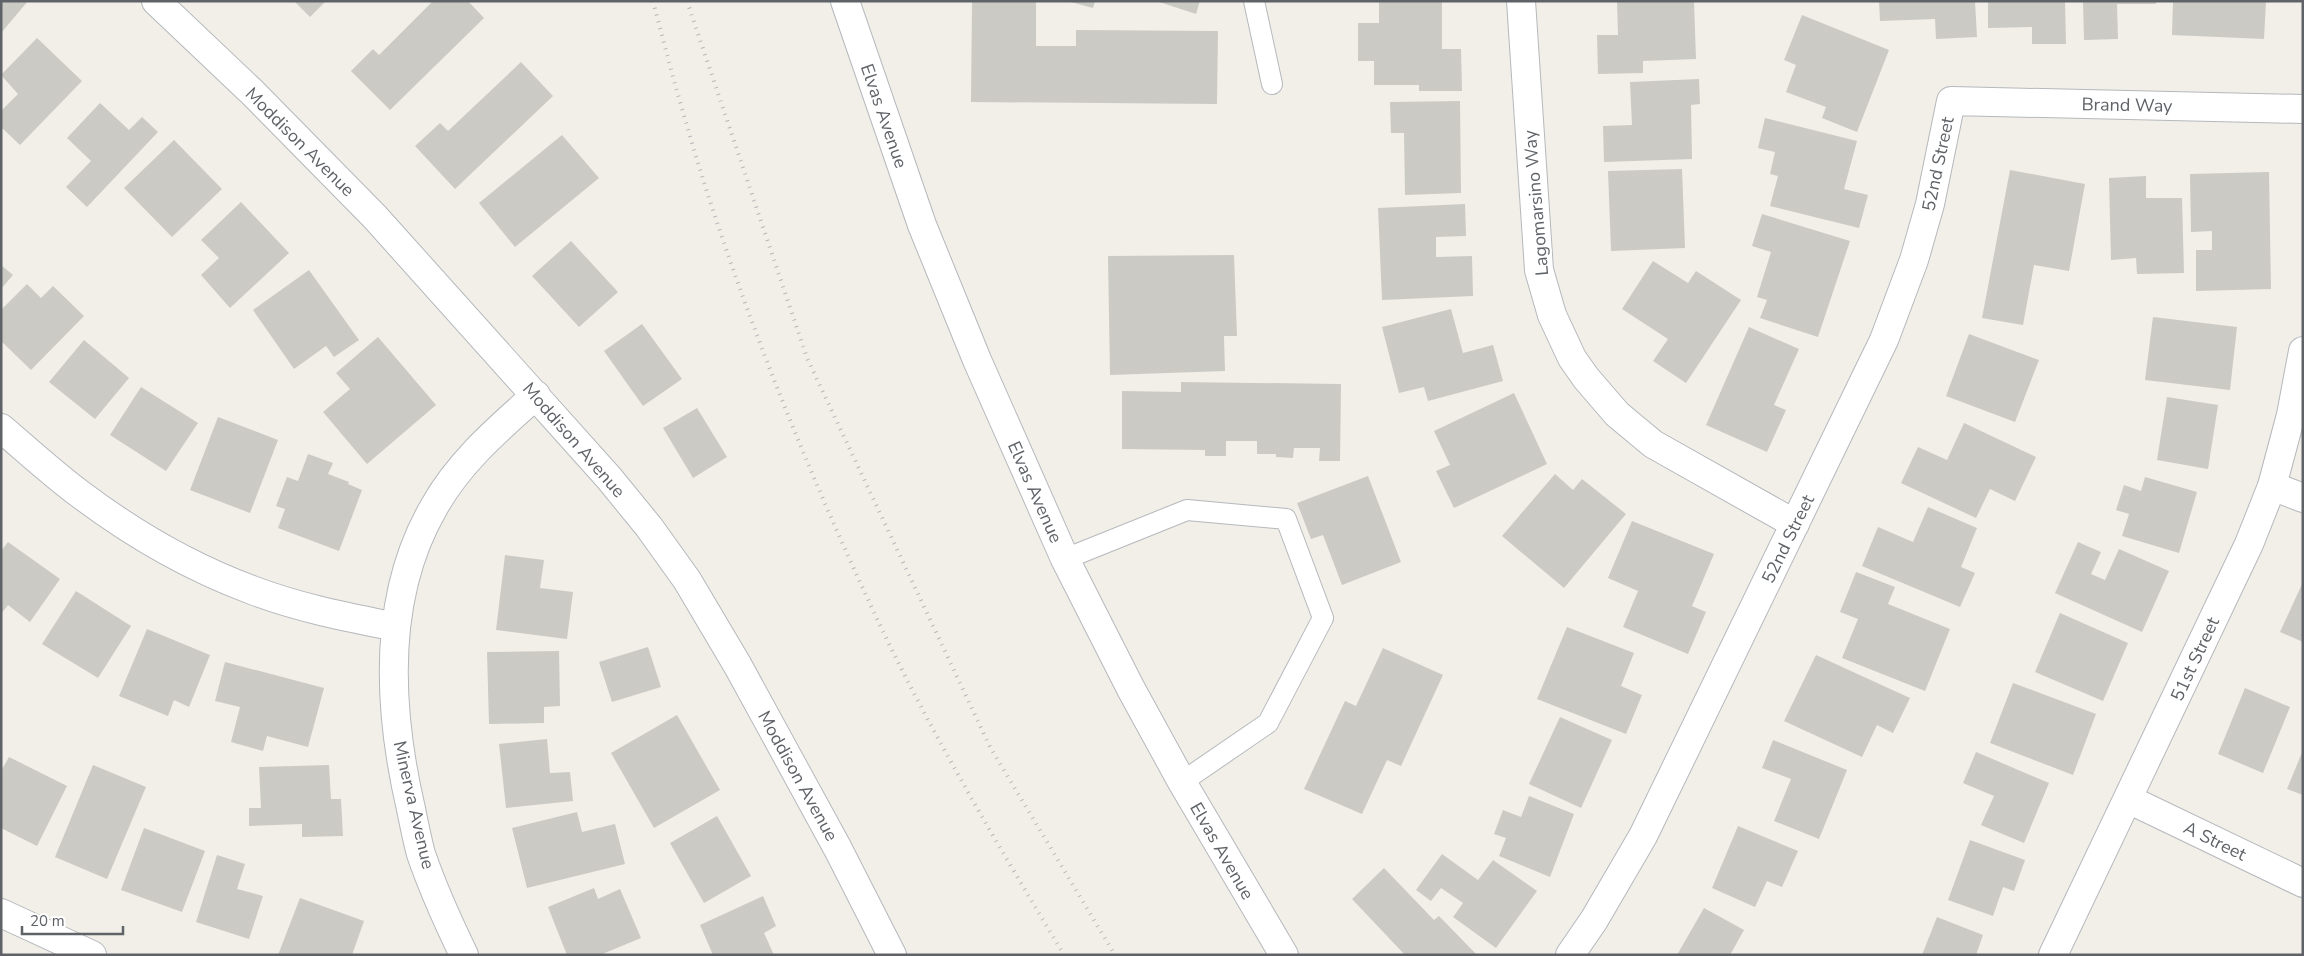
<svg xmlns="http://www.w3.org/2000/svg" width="2304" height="956" font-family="'Nunito Sans',sans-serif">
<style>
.building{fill:#cccac5}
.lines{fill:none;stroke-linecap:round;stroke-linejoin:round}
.service-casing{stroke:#b5b8bc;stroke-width:22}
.minor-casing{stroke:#b5b8bc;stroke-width:30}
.tertiary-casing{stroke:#b5b8bc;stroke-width:30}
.service{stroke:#fff;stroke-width:20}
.minor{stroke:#fff;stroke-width:28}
.tertiary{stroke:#fff;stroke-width:28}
.rail{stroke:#b6b7b8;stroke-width:4;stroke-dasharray:1 6;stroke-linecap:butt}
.labels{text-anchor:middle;stroke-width:4;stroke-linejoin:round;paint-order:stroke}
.street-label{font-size:18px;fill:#5f6368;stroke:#fff}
</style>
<rect width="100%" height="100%" fill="#f1efe8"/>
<!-- building -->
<g class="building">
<polygon points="1,1 28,1 1,33"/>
<polygon points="294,1 326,1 310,17"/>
<polygon points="433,1 468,1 484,18 390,110 351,71 373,49 379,55"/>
<polygon points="1036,1 1036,46 1076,46 1076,30 1218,31 1217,104 971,102 972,2"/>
<polygon points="1067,1 1095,1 1093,8"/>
<polygon points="1156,1 1200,1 1196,14"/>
<polygon points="1379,1 1442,1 1442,49 1461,49 1462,91 1419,91 1419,85 1374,85 1374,61 1358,61 1358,23 1379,23"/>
<polygon points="1617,1 1694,1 1696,59 1643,61 1643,73 1598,74 1597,35 1618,35"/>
<polygon points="1879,1 1975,1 1977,37 1936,39 1935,19 1880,21"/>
<polygon points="1988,1 2065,1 2066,44 2032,44 2032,27 1988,28"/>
<polygon points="2083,1 2156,1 2156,4 2117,4 2118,39 2084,40"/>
<polygon points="2173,1 2266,1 2264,39 2172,35"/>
<polygon points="1802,15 1889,50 1857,132 1822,118 1826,107 1786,92 1796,65 1784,60"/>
<polygon points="37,38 82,81 20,145 1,127 1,111 18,94 1,75"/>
<polygon points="521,62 553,96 455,189 415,146 440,123 448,131"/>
<polygon points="1699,79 1700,104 1691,105 1692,159 1604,162 1603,126 1632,125 1630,82"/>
<polygon points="1460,101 1461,193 1405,195 1404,133 1391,133 1390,102"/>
<polygon points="100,103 129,130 142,117 158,132 87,207 66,187 91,161 67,138"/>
<polygon points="1765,118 1857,141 1844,189 1868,195 1859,228 1770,206 1778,176 1770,174 1775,152 1758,148"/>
<polygon points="562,135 599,178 515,247 479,203"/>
<polygon points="174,140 222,189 172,237 124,188"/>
<polygon points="1682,169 1685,248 1611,251 1608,171"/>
<polygon points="2010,170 2085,184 2069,271 2034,265 2023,325 1982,318"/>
<polygon points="2269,172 2271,289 2196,291 2196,250 2212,250 2212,231 2191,232 2190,174"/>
<polygon points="2146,176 2146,198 2182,198 2184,273 2137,274 2136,258 2111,260 2109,178"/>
<polygon points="241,202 289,253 230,308 201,275 219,258 201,240"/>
<polygon points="1465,204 1466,236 1436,237 1436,257 1472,256 1473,296 1382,300 1378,208"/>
<polygon points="1762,214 1850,241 1818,337 1760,318 1767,300 1757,297 1771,252 1752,246"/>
<polygon points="571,241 618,292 579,327 532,276"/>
<polygon points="1234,255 1237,336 1224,336 1225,371 1110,375 1108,256"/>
<polygon points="1653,261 1688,283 1696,271 1741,300 1686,383 1653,361 1668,339 1622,309"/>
<polygon points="1,265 13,275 1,289"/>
<polygon points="309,270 359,340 334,357 326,346 294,369 253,310"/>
<polygon points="27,284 41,298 53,286 84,316 31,370 1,341 1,310"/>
<polygon points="1451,309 1463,353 1493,345 1503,381 1428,401 1424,387 1399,393 1382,327"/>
<polygon points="2153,317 2237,327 2230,390 2145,380"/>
<polygon points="642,324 682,379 643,406 604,351"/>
<polygon points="1749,327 1799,349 1774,405 1786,410 1767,452 1706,425"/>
<polygon points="1969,334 2039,360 2015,422 1946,396"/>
<polygon points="378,337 436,405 367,464 323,412 350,389 336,373"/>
<polygon points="84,340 129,378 95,419 49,382"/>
<polygon points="1181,382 1341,384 1340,461 1319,461 1320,448 1294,448 1293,458 1276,457 1276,454 1257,454 1257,441 1226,441 1226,456 1205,456 1205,450 1122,449 1122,391 1181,392"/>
<polygon points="141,387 198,423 166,471 110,435"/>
<polygon points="1514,393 1547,464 1454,508 1436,471 1450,465 1434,431"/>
<polygon points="2167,397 2218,405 2208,469 2157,460"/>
<polygon points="697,408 727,457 693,478 663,428"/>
<polygon points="218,417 278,440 250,513 190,490"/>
<polygon points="1964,423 2036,457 2015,501 1990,489 1976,518 1901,483 1918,447 1947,460"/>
<polygon points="308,454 333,463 328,474 349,482 348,484 362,490 339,551 278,528 285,509 276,506 287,477 298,481"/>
<polygon points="1555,474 1573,490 1582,479 1626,514 1564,588 1502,536"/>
<polygon points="1368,476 1401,562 1342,585 1323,535 1311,539 1297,503"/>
<polygon points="2145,477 2197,492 2179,553 2122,536 2129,514 2116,510 2124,485 2141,491"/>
<polygon points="1928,507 1977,528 1961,567 1975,573 1960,607 1862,566 1878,527 1913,542"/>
<polygon points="1632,521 1714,554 1692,606 1706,612 1688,654 1623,627 1638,591 1608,578"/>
<polygon points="8,542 60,579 30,622 8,605 1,614 1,551"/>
<polygon points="2078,542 2101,552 2091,574 2105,580 2119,549 2169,571 2142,632 2055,593"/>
<polygon points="505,555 544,560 540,588 573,592 567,639 496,630"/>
<polygon points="1856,572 1895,587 1888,604 1950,629 1925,691 1842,658 1858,619 1840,612"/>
<polygon points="2303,582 2303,642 2280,632"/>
<polygon points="76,591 131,626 98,678 42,644"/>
<polygon points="2060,613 2128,643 2103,701 2035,672"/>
<polygon points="1567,627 1634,653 1621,686 1642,695 1626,734 1537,699"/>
<polygon points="147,629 210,655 189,707 174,700 168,716 119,696"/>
<polygon points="648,647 661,687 612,702 599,662"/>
<polygon points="1383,648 1443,675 1401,766 1387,760 1362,814 1304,789 1345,701 1356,706"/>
<polygon points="559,651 560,706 544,707 544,723 489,724 487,652"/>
<polygon points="1816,655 1910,698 1893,733 1877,725 1862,757 1784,721"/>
<polygon points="225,662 324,688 308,747 267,736 263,751 231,742 240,707 215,701"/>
<polygon points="2013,683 2096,714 2073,775 1990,743"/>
<polygon points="2245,688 2290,707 2263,773 2218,754"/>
<polygon points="677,715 720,790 654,828 611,753"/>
<polygon points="1560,717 1612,740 1581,808 1529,784"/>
<polygon points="547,739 550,773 570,772 573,801 506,808 499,744"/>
<polygon points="1773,740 1847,770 1819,839 1774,821 1791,779 1762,768"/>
<polygon points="2303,750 2303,795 2287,789"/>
<polygon points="1976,752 2049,783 2024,843 1981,825 1994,796 1963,783"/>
<polygon points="9,757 67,786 37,846 1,828 1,771"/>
<polygon points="93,765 146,787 107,879 55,857"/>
<polygon points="329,765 331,799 341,799 343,836 302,837 302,824 249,826 249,808 261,808 259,767"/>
<polygon points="1529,796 1574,814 1550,877 1499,856 1506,838 1494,834 1503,810 1521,817"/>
<polygon points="577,812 582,832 615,824 625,864 527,888 512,828"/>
<polygon points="717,816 751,876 704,903 670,843"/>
<polygon points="1738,826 1798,851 1782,887 1767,881 1755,907 1712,888"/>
<polygon points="144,828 205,851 182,912 121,890"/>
<polygon points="1970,840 2025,860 2014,891 2003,887 1993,916 1948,900"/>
<polygon points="1442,854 1478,880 1493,860 1537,891 1496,948 1453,917 1463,903 1441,888 1431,901 1416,890"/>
<polygon points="217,855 245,864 237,889 263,896 249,939 196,922"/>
<polygon points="1384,868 1434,920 1439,916 1477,955 1405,955 1352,899"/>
<polygon points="594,888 598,899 620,889 641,938 600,955 567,955 548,907"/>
<polygon points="763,896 776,926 764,933 774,955 713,955 700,925"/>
<polygon points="300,898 364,921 352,955 278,955"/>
<polygon points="1704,908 1744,930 1730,955 1677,955"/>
<polygon points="1937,917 1983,935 1976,955 1922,955"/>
</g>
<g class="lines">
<!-- service casing -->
<g class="service-casing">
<g id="service">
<polyline points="1254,1 1272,84"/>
<polyline points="1065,559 1187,510 1286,519 1323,618 1268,723 1182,782"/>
</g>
</g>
<!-- minor casing -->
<g class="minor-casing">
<g id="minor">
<polyline points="156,1 253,93 375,217 609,478 649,527 687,580 738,666 838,849 892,955"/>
<polyline points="1521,1 1539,270 1552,315 1572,358 1586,378 1617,414 1653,444 1795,524"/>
<path d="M1,428C27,450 53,474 80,494C133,534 190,567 252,590C299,608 347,617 396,627"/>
<polyline points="2272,486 2303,498"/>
<polyline points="2128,799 2303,883"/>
<polyline points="1,913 92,955"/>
<path d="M464,955C448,922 433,889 421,854C417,839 414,824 411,809C388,710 381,598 434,507C459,462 498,429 536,395"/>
<polyline points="1570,955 1594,920 1643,836 1884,340 1914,260 1930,204 1951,101 2303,109"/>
<polyline points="2053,955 2249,544 2272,486 2291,415 2303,351"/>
</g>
</g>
<!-- tertiary casing -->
<g class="tertiary-casing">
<polyline id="tertiary" points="845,1 922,225 977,360 1065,559 1131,689 1182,782 1284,955"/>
</g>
<!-- service -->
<use href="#service" class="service"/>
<!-- minor -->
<use href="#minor" class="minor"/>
<!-- tertiary -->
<use href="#tertiary" class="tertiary"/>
<!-- rail -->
<g class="rail">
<path d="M653,1C670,67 688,133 709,198C758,349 819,497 887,640C940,748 1002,852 1064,955"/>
<polyline points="687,1 807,358 990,747 1115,955"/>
</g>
</g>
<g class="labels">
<!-- street labels -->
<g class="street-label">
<text transform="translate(2127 105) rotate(1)" y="6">Brand Way</text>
<text transform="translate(884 116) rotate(71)" y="6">Elvas Avenue</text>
<text transform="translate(300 142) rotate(45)" y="6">Moddison Avenue</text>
<text transform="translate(1938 164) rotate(-78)" y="6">52nd Street</text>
<text transform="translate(1536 203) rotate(-95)" y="6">Lagomarsino Way</text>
<text transform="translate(574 440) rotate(49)" y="6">Moddison Avenue</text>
<text transform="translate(1035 492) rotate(66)" y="6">Elvas Avenue</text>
<text transform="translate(1788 539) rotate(-64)" y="6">52nd Street</text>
<text transform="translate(2195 659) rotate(-65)" y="6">51st Street</text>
<text transform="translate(798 776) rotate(61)" y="6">Moddison Avenue</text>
<text transform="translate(414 805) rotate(77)" y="6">Minerva Avenue</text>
<text transform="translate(2215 841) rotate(26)" y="6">A Street</text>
<text transform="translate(1222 851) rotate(60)" y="6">Elvas Avenue</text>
</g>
</g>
<!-- border -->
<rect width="2304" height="956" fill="none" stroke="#5f6368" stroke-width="5"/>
<!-- scale -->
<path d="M22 926v8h101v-8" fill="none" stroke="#5f6368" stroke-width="2.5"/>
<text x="30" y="926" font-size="15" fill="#5f6368" stroke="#ffffff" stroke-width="4" paint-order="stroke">20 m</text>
</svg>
